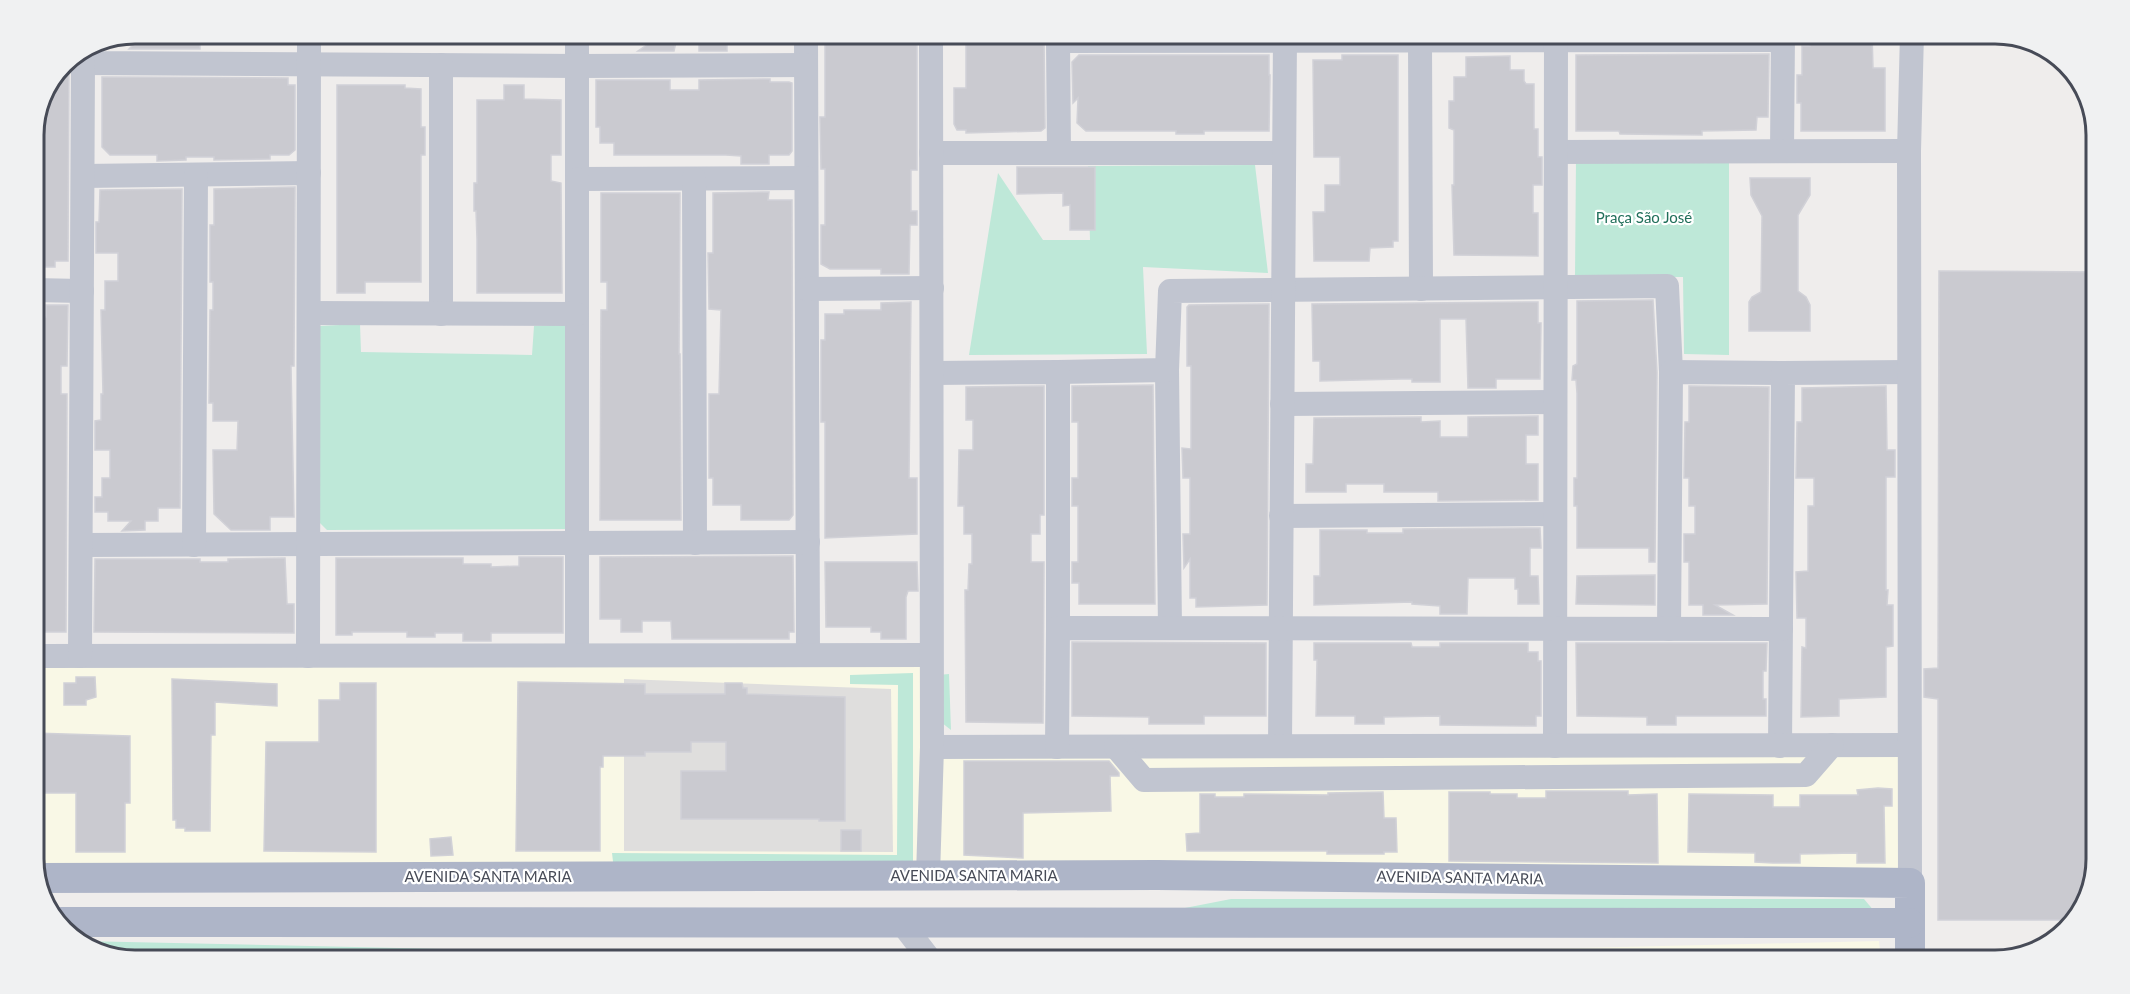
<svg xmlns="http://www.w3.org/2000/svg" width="2130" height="994" font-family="Lato,sans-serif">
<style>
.commercial{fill:#f9f8e6}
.education{fill:#dfdedd}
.green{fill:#bee8d8}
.building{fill:#cacad0;stroke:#d1d1d7;stroke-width:1.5}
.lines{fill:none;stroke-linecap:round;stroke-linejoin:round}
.minor{stroke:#c1c5d0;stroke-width:24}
.major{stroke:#aeb5c8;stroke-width:30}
.labels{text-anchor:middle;stroke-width:4.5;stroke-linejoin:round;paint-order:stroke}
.park-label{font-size:15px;fill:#206f5a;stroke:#fff}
.street-label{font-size:15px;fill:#474b57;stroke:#fff}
.rim{fill:none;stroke:#474b57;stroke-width:3}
</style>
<rect width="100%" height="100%" fill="#efedec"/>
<!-- commercial -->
<g class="commercial">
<polygon points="931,655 930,750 1909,745 1910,883 33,867 33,656"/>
<polygon points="1879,941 1881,961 1030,961"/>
</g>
<!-- education -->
<polygon class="education" points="624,679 891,689 893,852 624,851"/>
<!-- green -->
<g class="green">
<polygon points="1729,158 1729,355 1684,354 1683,277 1575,277 1576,160"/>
<polygon points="1255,165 1268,273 1143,267 1147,354 969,355 998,173 1043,240 1090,240 1088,166"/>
<polygon points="360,324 361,352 532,355 534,326 568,324 568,529 327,530 317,520 319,326"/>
<polygon points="913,673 913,871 614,870 612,853 897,855 898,685 850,684 850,675"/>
<polygon points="949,674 951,730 937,719 938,675"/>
<polygon points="1231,899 1864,899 1880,918 1149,915"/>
<polygon points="80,941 444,949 444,961 134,961 95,953"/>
</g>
<!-- building -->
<g class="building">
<polygon points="1872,33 1873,68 1885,68 1885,131 1801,131 1801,103 1797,103 1797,75 1802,75 1802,46 1810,46 1810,34"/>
<polygon points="917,37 917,170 911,170 911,211 917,211 917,225 910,225 909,274 881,274 881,269 830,269 821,264 821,225 825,225 825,169 821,169 820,117 825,117 825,38"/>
<polygon points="966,37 1044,37 1045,128 1041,131 966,133 966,130 957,130 954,124 954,88 966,88"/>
<polygon points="657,38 677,38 674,51 638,51"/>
<rect x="699" y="38" width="28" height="13"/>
<polygon points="138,40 200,40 200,49 129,49"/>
<polygon points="1769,54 1768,117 1757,117 1756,130 1702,131 1702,135 1620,134 1619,131 1576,131 1576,55"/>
<polygon points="1079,55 1269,55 1269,75 1270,75 1269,131 1204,131 1204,134 1176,134 1176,131 1086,131 1077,123 1078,98 1073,103 1072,62"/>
<polygon points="1342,55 1398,55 1398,241 1393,241 1393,247 1370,248 1369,261 1314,261 1313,212 1325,212 1325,185 1340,185 1340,157 1314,157 1313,60 1342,60"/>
<polygon points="1510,56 1510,70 1524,70 1524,81 1526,84 1534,84 1534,129 1538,129 1538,157 1542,157 1542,185 1533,185 1533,213 1538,213 1538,256 1454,255 1452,185 1454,185 1454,130 1449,128 1449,101 1454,101 1454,77 1466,77 1466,57"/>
<polygon points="69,59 68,261 55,261 55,267 33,267 33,128 63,62"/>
<polygon points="102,77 288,78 288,85 295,85 295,150 289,155 270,155 270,159 214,160 214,157 186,157 186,160 157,161 157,155 110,155 102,147"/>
<polygon points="770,79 770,82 789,82 792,83 792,151 789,155 769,155 769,164 741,164 741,156 726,155 614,155 614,143 600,143 600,127 596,127 596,80 670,80 670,90 699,90 699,80"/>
<polygon points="337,85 405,85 405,88 421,89 421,127 425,127 425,155 421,155 421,282 365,282 365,293 337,293"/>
<polygon points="504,85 524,85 524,99 561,100 561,155 551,155 551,181 561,183 562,293 477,293 477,239 476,211 474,211 474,183 477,183 477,100 504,100"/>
<polygon points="1017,167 1095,167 1095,230 1070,230 1070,205 1063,206 1063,193 1017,194"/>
<polygon points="1750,178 1810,178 1810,195 1798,215 1798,291 1806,297 1810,305 1810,331 1749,331 1749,302 1752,297 1761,292 1762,216 1751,195"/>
<polygon points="295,187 294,366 291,366 294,517 270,517 270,530 231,530 214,514 213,450 237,450 238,421 213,421 213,403 209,403 210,310 213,310 213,282 210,282 210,225 214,225 214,189"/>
<polygon points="182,189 180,508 158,508 158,521 145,521 145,530 122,531 131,521 108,521 108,512 95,512 95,497 102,497 102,478 110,478 110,450 95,450 95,421 101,420 101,394 103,394 101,310 105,310 105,281 118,281 118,253 96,253 96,222 99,222 100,190"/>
<polygon points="769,192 768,200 792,200 793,515 789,520 741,520 741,505 713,505 713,478 709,478 709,394 719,394 721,310 709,309 708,253 713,253 713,193"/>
<polygon points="601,193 680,193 679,354 680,354 681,520 600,520 601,310 607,310 607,282 601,282"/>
<polygon points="1939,271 2095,272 2089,899 2071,920 1938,920 1938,699 1924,697 1924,669 1938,668"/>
<polygon points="1653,300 1657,372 1655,562 1649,562 1649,548 1577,548 1577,506 1574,506 1574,478 1577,478 1577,393 1576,380 1572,380 1573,366 1577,364 1577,301"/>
<polygon points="911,302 909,478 917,478 917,534 825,538 825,422 821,422 821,340 825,340 825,314 844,314 844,310 881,310 881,303"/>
<polygon points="1538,302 1538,323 1541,323 1540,379 1496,379 1496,388 1468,388 1466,319 1440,319 1440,382 1412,382 1412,379 1401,379 1320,381 1320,361 1313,361 1312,304"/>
<polygon points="1269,304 1267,605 1196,607 1196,598 1190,598 1190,559 1184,568 1183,534 1190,534 1190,478 1183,478 1182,448 1191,449 1191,366 1187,366 1187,307 1189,305"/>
<polygon points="46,305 68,305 67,366 61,366 61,394 67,394 66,632 33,632 33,317 46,317"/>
<polygon points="1153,385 1155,604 1079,604 1079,583 1072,583 1072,562 1078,562 1078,506 1072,506 1072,478 1078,478 1078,422 1072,422 1072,386"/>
<polygon points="1044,386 1044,515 1040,515 1040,534 1031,534 1031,562 1044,562 1043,723 966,722 965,590 968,590 969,564 972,564 972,534 964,534 964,506 958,506 959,450 973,450 973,420 966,420 966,387"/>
<polygon points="1689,386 1769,387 1767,604 1715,605 1733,615 1703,615 1703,605 1689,605 1689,562 1684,562 1684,534 1695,534 1695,506 1689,506 1689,478 1684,478 1685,422 1689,422"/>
<polygon points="1886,386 1887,450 1895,450 1895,477 1886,477 1886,590 1888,590 1887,605 1893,605 1893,646 1886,647 1886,697 1839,699 1839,716 1801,717 1802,647 1806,648 1806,618 1797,618 1796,572 1808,571 1808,506 1814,506 1814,478 1796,478 1797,422 1802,422 1802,388"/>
<polygon points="1538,416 1538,435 1526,435 1526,464 1538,464 1538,500 1438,501 1438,492 1384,492 1384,484 1346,484 1346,492 1306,492 1306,464 1313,464 1314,418 1421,417 1421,422 1440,421 1440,437 1468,437 1468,417"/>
<polygon points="1540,528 1541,548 1530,548 1530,576 1538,576 1539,604 1518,604 1518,589 1515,589 1515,578 1468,578 1467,614 1440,614 1440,606 1412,604 1412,602 1314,605 1314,576 1320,576 1320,530 1367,530 1367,533 1403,533 1403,529"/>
<polygon points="793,556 794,632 789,632 789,639 672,639 671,621 642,621 642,632 621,632 621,619 600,619 600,557"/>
<polygon points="519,557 563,557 563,633 491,633 491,641 463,641 463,633 435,633 435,637 407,637 407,632 352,632 352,635 336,635 336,558 463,558 463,564 491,564 491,567 519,566"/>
<polygon points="285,558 287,604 294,604 294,633 94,632 95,559 200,559 200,562 228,562 228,559"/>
<polygon points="825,562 917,562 918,591 908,591 906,597 906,639 881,639 881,632 871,632 871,627 826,627"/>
<polygon points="1655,575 1655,605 1576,604 1577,576"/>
<polygon points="1072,642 1266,643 1266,716 1204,716 1204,724 1149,724 1149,717 1072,716"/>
<polygon points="1314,643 1411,643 1412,647 1440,647 1440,643 1528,643 1528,652 1538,652 1538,661 1541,661 1541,716 1536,716 1536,726 1440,725 1440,716 1384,717 1384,724 1355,724 1355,716 1316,716 1317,660 1314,660"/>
<polygon points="1576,643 1767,643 1766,671 1763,671 1763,699 1766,699 1766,716 1676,716 1676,725 1647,725 1647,717 1577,716"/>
<polygon points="76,677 95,677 96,697 86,700 86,705 64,705 64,683 76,683"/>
<polygon points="172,679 277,684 277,706 215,702 215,735 211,735 210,831 185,831 185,828 176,828 176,820 173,820"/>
<polygon points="518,682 645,684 645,694 725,694 725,683 742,683 743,688 747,688 747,694 845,697 845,821 819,821 819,819 681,819 681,771 726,771 726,742 691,742 691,752 645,752 645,756 603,756 603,767 600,767 600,851 516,851"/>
<polygon points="340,683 376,683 376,852 264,851 266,742 319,742 319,700 340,700"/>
<polygon points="33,733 130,736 130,803 125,803 125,852 76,852 76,793 33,793"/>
<polygon points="964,761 1109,761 1119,773 1119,776 1110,776 1111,811 1023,813 1023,858 964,855"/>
<polygon points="1878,788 1892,789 1892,806 1884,806 1885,863 1857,863 1857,853 1800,854 1800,863 1773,863 1755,862 1755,853 1688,852 1689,794 1773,795 1773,807 1800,807 1800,795 1858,795 1857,790"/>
<polygon points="1546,791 1628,791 1628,795 1657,794 1658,863 1449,861 1449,792 1490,792 1490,794 1517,794 1517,798 1546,798"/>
<polygon points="1383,792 1384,818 1396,818 1397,852 1384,852 1384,854 1327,854 1327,851 1187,851 1186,834 1200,833 1200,794 1215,794 1215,797 1244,797 1244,794 1328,795 1328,793"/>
<rect x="841" y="830" width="20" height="21"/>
<polygon points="451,837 453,855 431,856 430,839"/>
</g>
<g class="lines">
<!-- minor -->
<g class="minor">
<polyline points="1058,37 1058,41 1783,40"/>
<polyline points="806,38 808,655"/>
<polyline points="577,39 577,179 806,178"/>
<polyline points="1058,41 1059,153"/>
<polyline points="1420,42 1421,289"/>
<polyline points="83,49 83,63 577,66 806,65"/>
<polyline points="441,65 441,314"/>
<polyline points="1782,151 1783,34"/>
<polyline points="1556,152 1909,151"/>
<polyline points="931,153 1284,153"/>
<polyline points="83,176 309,173"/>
<polyline points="577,179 577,655"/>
<polyline points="694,179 695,543"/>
<polyline points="807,289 932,288"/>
<polyline points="33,290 82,291"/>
<polyline points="309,313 577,314"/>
<polyline points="1167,370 1170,628"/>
<polyline points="1058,372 1167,370 1170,291 1667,286 1671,372"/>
<polyline points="932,373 1058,372 1058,628"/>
<polyline points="1282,404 1555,402"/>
<polyline points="1281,516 1555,514"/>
<polyline points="82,545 808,542"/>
<polyline points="194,545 196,175"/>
<polyline points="1669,629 1671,372 1783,373"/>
<polyline points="33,656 931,655"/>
<polyline points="80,656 83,63"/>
<polyline points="308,656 309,40"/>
<polyline points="1280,746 1285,36"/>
<polyline points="1555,746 1556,35"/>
<polyline points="1780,746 1783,373 1909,372"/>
<polyline points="932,747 1909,745"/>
<polyline points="1057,747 1058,628 1781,629"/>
<polyline points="1116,747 1144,780 1806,775 1832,745"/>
<polyline points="928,876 932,747 931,37"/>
<polyline points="1910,883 1909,151 1912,33"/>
<polyline points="901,922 931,961"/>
</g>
<!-- major -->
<g class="major">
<polyline points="37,878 1157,875 1910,883 1910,961"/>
<polyline points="57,922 1909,923"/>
</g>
</g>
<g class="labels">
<!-- park labels -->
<g class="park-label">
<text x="1644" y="223">Praça São José</text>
</g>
<!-- street labels -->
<g class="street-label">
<text x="974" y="881">AVENIDA SANTA MARIA</text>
<text x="488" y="882">AVENIDA SANTA MARIA</text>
<text transform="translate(1460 878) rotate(1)" y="5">AVENIDA SANTA MARIA</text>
</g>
</g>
<!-- crop -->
<path d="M0 0H2130V994H0ZM135 44H1995A91 91 0 0 1 2086 135V859A91 91 0 0 1 1995 950H135A91 91 0 0 1 44 859V135A91 91 0 0 1 135 44Z" fill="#f0f1f2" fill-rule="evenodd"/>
<path class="rim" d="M135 44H1995A91 91 0 0 1 2086 135V859A91 91 0 0 1 1995 950H135A91 91 0 0 1 44 859V135A91 91 0 0 1 135 44Z"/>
</svg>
